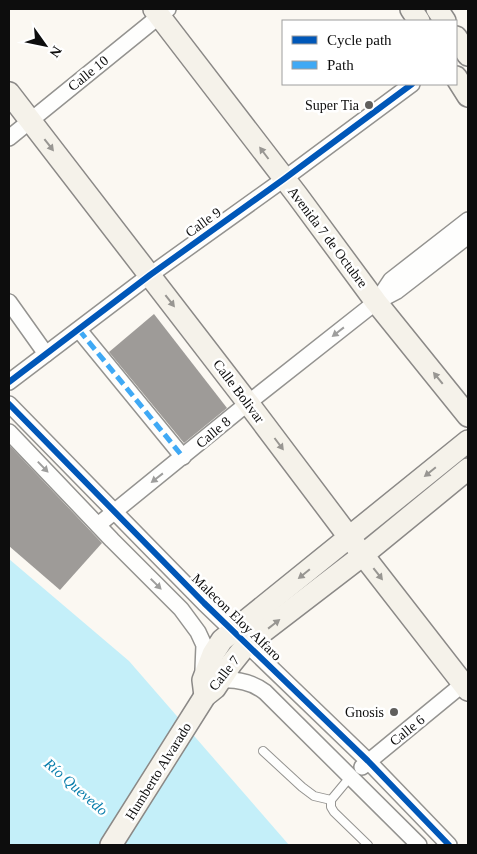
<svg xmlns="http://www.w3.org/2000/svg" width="477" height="854" font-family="Georgia,serif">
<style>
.water{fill:#c4eff9}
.building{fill:#9e9b98}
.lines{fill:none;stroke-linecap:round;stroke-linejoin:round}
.lane-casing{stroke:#949390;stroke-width:10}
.street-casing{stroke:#949390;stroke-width:18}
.secondary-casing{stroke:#8b8987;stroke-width:24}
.lane{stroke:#fefefd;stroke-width:8}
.street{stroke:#fefefd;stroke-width:15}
.secondary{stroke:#f5f2ea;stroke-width:21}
.quiet{stroke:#3fa9f5;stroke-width:5;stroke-dasharray:10 5;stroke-linecap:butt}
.cycleway-casing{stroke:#fff;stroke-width:9}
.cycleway{stroke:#0057b8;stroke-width:6}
.oneway{fill:#989692}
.oneway2{fill:#9e9e9d}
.poi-dot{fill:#605f5d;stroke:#fff;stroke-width:2}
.labels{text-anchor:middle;stroke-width:5;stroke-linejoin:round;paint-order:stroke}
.street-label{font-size:14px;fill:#0d0d0d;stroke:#fff}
.poi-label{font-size:14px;fill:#0d0d0d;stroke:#fff;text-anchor:end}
.water-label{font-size:15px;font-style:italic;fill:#0a7eac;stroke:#fff}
</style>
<rect width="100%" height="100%" fill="#fbf8f2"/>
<!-- water -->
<polygon class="water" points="9,559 129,661 289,845 9,845"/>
<!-- building -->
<g class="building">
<polygon points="154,314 227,408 184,443 109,352"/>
<polygon points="9,445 102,543 60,590 9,546"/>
</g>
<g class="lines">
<!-- lane casing -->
<g class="lane-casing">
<g id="lane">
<polyline points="263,751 302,787 314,796 331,800"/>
<polyline points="351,776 331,800 331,807 334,812 368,845"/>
</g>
</g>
<!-- street casing -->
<g class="street-casing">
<g id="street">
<polyline points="9,138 168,9"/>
<polyline points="377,301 391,280 468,220"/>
<polyline points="9,302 46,354"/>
<polyline points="79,330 183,457"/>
<polyline points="9,382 150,275 284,179 412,84"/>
<polyline points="9,404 204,603 368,761 449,845"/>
<polyline points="9,432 112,540 181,609 198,632 204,645 203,669"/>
<polyline points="98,525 248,403 376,302 397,291 468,236"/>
<path d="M220,680C237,679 252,682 265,692L419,845"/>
<polyline points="362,767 463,684"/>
</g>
</g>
<!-- secondary casing -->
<g class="secondary-casing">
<g id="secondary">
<polyline points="154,9 297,195 376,302 468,416"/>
<polyline points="411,9 419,21"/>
<polyline points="437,9 445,21"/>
<polyline points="456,37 468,55"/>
<polyline points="456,77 468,96"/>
<polyline points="9,93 248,403 349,537 468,690"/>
<polyline points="205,696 203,680 213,654 222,640 468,441"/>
<polyline points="111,845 205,696 215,688 231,664 247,644 363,555 468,469"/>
</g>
</g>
<!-- lane -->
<use href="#lane" class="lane"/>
<!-- street -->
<use href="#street" class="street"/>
<!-- secondary -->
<use href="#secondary" class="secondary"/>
<!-- quiet -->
<polyline class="quiet" points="79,330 183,457"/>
<!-- cycleway casing -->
<g class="cycleway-casing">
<g id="cycleway">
<polyline points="9,382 150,275 284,179 412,84"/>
<polyline points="9,404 204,603 368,761 449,845"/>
</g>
</g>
<!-- cycleway -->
<use href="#cycleway" class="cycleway"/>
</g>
<!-- one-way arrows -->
<defs><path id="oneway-solid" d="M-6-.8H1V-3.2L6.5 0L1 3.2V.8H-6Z" transform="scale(1.25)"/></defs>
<g class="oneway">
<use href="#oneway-solid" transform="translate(49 145) rotate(52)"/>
<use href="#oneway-solid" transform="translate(264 153) rotate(-127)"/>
<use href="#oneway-solid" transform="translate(170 301) rotate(52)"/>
<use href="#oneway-solid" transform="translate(438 378) rotate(-129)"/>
<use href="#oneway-solid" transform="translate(279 444) rotate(53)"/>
<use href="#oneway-solid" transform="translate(430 472) rotate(141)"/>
<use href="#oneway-solid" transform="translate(304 574) rotate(141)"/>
<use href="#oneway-solid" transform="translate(378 574) rotate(52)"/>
<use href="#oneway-solid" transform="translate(274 624) rotate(-38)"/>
</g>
<g class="oneway2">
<use href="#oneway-solid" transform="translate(338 332) rotate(142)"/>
<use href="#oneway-solid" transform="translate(43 467) rotate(46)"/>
<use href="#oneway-solid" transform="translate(157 478) rotate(142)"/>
<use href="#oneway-solid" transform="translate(156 584) rotate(45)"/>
</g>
<!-- markers -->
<g class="poi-dot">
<circle cx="369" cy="105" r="5"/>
<circle cx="394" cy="712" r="5"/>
</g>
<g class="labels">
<!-- street labels -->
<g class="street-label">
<text transform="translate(88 73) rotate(-39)" y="5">Calle 10</text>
<text transform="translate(203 222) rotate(-36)" y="5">Calle 9</text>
<text transform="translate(328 237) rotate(53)" y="5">Avenida 7 de Octubre</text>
<text transform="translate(239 391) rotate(53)" y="5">Calle Bolivar</text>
<text transform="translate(213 432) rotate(-40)" y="5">Calle 8</text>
<text transform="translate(237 617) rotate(44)" y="5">Malecon Eloy Alfaro</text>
<text transform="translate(224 673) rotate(-52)" y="5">Calle 7</text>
<text transform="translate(407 730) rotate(-39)" y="5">Calle 6</text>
<text transform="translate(158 771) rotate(-58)" y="5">Humberto Alvarado</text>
</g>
<!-- poi labels -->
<g class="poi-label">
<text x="359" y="110">Super Tia</text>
<text x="384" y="717">Gnosis</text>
</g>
<!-- water labels -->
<g class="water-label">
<text transform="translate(76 787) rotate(41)" y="5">Río Quevedo</text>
</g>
</g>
<!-- border -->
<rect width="477" height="854" fill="none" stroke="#0d0d0d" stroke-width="20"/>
<!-- legend -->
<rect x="282" y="20" width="175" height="65" fill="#ffffff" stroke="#9e9e9e"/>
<rect x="292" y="36" width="25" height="8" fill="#0057b8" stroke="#9e9e9e"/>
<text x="327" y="45" font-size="15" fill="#0d0d0d">Cycle path</text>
<rect x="292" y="61" width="25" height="8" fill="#3fa9f5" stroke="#9e9e9e"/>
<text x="327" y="70" font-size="15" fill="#0d0d0d">Path</text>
<!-- north arrow -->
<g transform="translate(45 45) rotate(123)" stroke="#ffffff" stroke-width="4" paint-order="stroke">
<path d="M0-4L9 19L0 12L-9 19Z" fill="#0d0d0d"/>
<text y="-8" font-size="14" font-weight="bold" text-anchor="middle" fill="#0d0d0d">N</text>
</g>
</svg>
